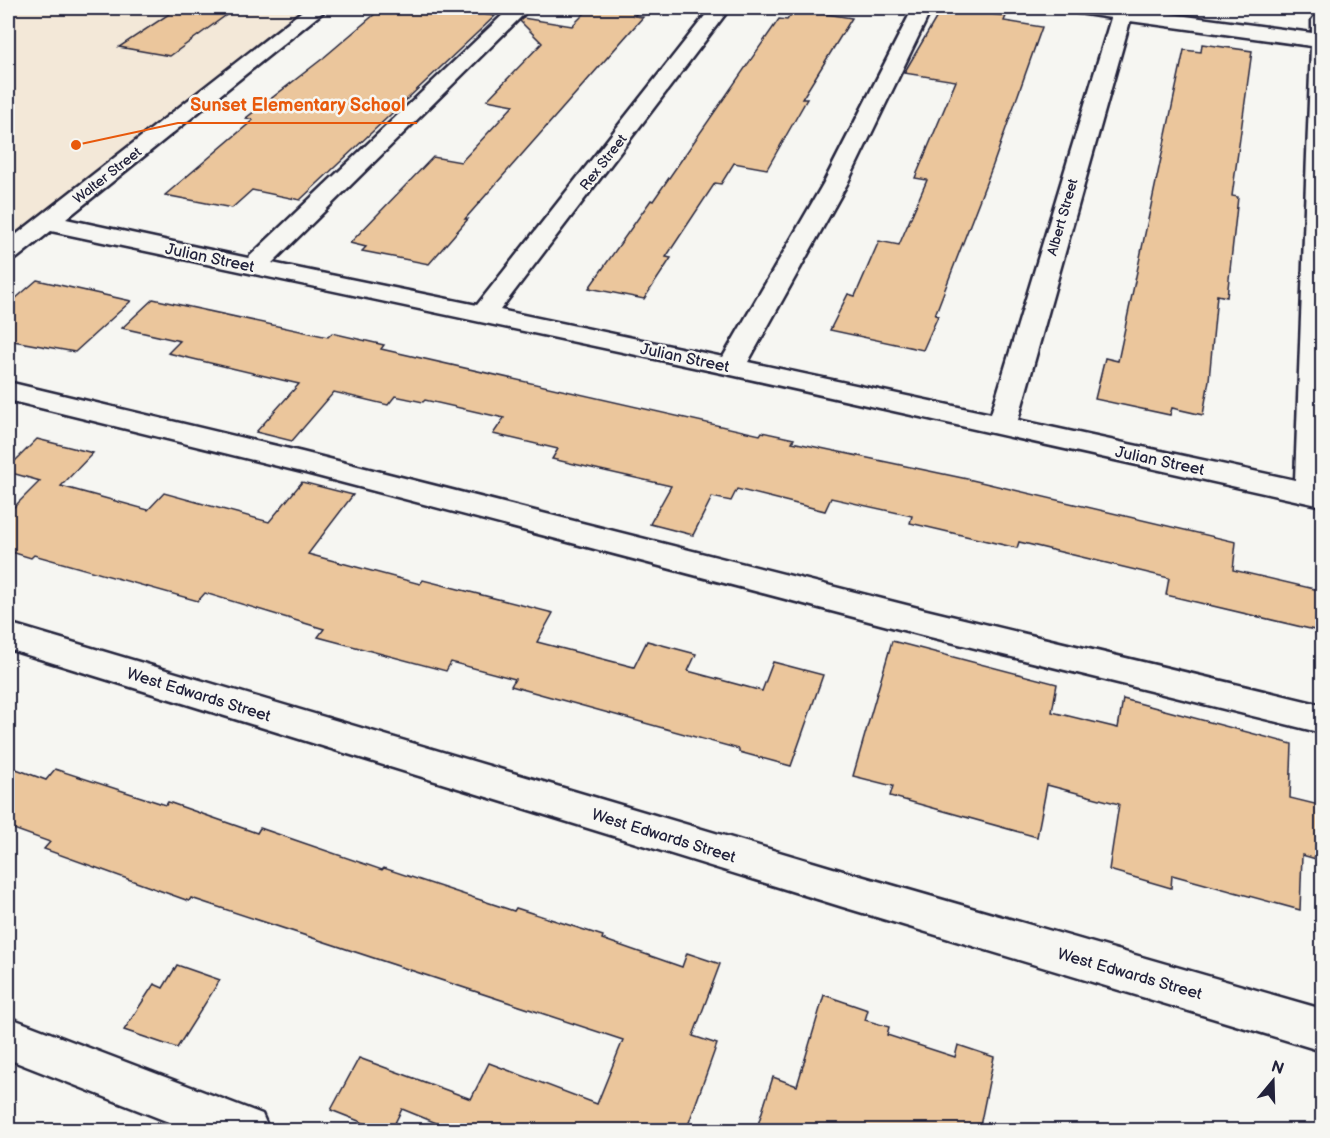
<svg xmlns="http://www.w3.org/2000/svg" width="1330" height="1138" font-family="'Balsamiq Sans',sans-serif">
<style>
.built{fill:#f3e8d8}
.building{fill:#ebc69c;stroke:#22223b;stroke-width:1.5}
.lines{fill:none;stroke-linecap:round;stroke-linejoin:round}
.minor-casing{stroke:#22223b;stroke-width:5}
.minor{fill:#f6f6f2;fill-rule:evenodd}
.labels{text-anchor:middle;stroke-width:5;stroke-linejoin:round;paint-order:stroke}
.far-street-label{font-size:14px;fill:#22223b;stroke:#f6f6f2}
.street-label{font-size:16px;fill:#22223b;stroke:#f6f6f2}
.leader{fill:none;stroke:#e8590c;stroke-width:2}
.callout-dot{fill:#e8590c;stroke:#f6f6f2;stroke-width:2}
.callout-label{font-size:18px;text-anchor:middle;font-weight:bold;fill:#e8590c;stroke:#f6f6f2;stroke-width:5;stroke-linejoin:round;paint-order:stroke}
</style>
<rect width="100%" height="100%" fill="#f6f6f2"/>
<filter id="ink" filterUnits="userSpaceOnUse"><feTurbulence type="fractalNoise" baseFrequency=".0167" numOctaves="2"/><feDisplacementMap in="SourceGraphic" scale="12" xChannelSelector="R" yChannelSelector="G"/><feConvolveMatrix kernelMatrix="1 2 1 2 8 2 1 2 1" color-interpolation-filters="sRGB"/></filter>
<g filter="url(#ink)">
<!-- built -->
<polygon class="built" points="8,8 318,8 8,253"/>
<!-- building -->
<g class="building">
<polygon points="178,8 236,8 170,56 119,47"/>
<polygon points="382,8 439,8 495,16 300,200 252,190 232,208 165,195 253,120 246,118 322,59"/>
<polygon points="590,8 642,8 634,16 643,17 465,219 468,219 429,264 362,251 366,247 350,243 433,157 461,162 514,105 487,100 542,43 520,21 523,18 572,26"/>
<polygon points="942,8 1006,16 1004,21 1042,27 993,165 935,315 938,316 923,350 830,330 848,294 855,296 879,241 899,245 927,180 915,178 956,81 904,73"/>
<polygon points="795,9 852,18 802,99 807,99 767,169 734,163 721,184 715,183 666,257 671,258 644,299 589,288 651,200 653,201 779,19 787,20"/>
<polygon points="1202,44 1252,51 1232,196 1238,197 1227,297 1217,295 1209,380 1203,415 1172,408 1170,415 1095,399 1105,358 1118,361 1184,50 1201,52"/>
<polygon points="37,280 131,301 75,352 8,340 8,305"/>
<polygon points="153,299 328,337 332,333 384,345 381,349 760,435 762,432 794,439 792,442 972,480 1236,542 1233,570 1323,591 1323,632 1166,595 1169,578 1019,542 1017,548 910,523 912,516 831,498 825,511 737,489 731,501 712,497 693,535 650,524 671,486 552,459 558,449 493,434 504,418 425,400 423,402 395,396 388,405 334,392 292,441 256,432 299,384 168,353 180,341 122,328"/>
<polygon points="37,439 93,453 61,486 148,510 164,493 269,522 302,482 353,495 308,554 420,584 423,580 553,613 537,642 634,667 647,641 696,654 688,671 762,691 773,662 823,675 791,766 739,752 739,749 511,686 515,679 451,662 446,671 318,637 324,629 205,593 198,601 34,555 31,558 8,551 8,513 40,481 8,472 8,468"/>
<polygon points="892,641 1057,684 1052,712 1118,728 1123,699 1292,744 1290,798 1323,806 1323,861 1302,855 1300,910 1172,875 1171,888 1109,870 1119,804 1047,785 1037,837 890,796 893,786 853,776"/>
<polygon points="8,766 46,780 55,769 166,805 168,802 257,833 260,828 382,870 384,868 514,911 516,908 603,936 602,939 682,967 687,953 720,964 693,1036 717,1044 686,1131 456,1131 402,1109 391,1131 384,1131 331,1110 359,1058 471,1099 489,1063 597,1104 623,1040 191,898 189,901 44,849 50,842 8,827"/>
<polygon points="177,965 220,980 177,1048 124,1030 154,984 163,988"/>
<polygon points="824,995 868,1010 865,1020 889,1027 887,1035 955,1057 958,1045 994,1057 979,1131 756,1131 773,1077 797,1086"/>
</g>
<g class="lines">
<!-- minor casing -->
<g class="minor-casing">
<g id="minor">
<path d="M306,8H328L66,219L248,258L510,8H530L272,263L477,305L711,8H730L500,310L723,357L823,184L913,8H932L847,184L748,362L991,414L1111,18L1072,12L1070,8H1133V9L1312,33V20L1315,16L1322,14V506L731,375L51,231L17,258L8,261V241ZM1130,21L1311,46L1295,480L1018,420Z"/>
<polygon points="8,382 302,452 922,609 1322,705 1322,733 922,635 302,472 8,400"/>
<polygon points="8,623 843,871 1322,1009 1322,1051 843,907 8,649"/>
<polygon points="8,1017 262,1114 269,1130 189,1130 8,1059"/>
</g>
</g>
<!-- minor -->
<use href="#minor" class="minor"/>
</g>
</g>
<g class="labels">
<!-- far-street labels -->
<g class="far-street-label">
<text transform="translate(603 162) rotate(-52)" y="5">Rex Street</text>
<text transform="translate(107 175) rotate(-38)" y="5">Walter Street</text>
<text transform="translate(1062 217) rotate(-74)" y="5">Albert Street</text>
</g>
<!-- street labels -->
<g class="street-label">
<text transform="translate(210 257) rotate(12)" y="6">Julian Street</text>
<text transform="translate(685 357) rotate(12)" y="6">Julian Street</text>
<text transform="translate(1160 460) rotate(12)" y="6">Julian Street</text>
<text transform="translate(199 694) rotate(17)" y="6">West Edwards Street</text>
<text transform="translate(664 835) rotate(17)" y="6">West Edwards Street</text>
<text transform="translate(1130 973) rotate(16)" y="6">West Edwards Street</text>
</g>
</g>
<!-- callouts -->
<path class="leader" d="M76 145L178 123H417"/>
<circle class="callout-dot" cx="76" cy="145" r="6"/>
<g class="callout-label">
<text x="298" y="111">Sunset Elementary School</text>
</g>
<!-- margin -->
<rect width="1330" height="1138" fill="none" stroke="#f6f6f2" stroke-width="30"/>
<rect x="15" y="15" width="1300" height="1108" fill="none" stroke="#22223b" stroke-width="2" filter="url(#ink)"/>
<!-- north arrow -->
<g transform="translate(1273 1081) rotate(19)" stroke="#f6f6f2" stroke-width="4.5" paint-order="stroke">
<path d="M0-4.5L10 22L0 15L-10 22Z" fill="#22223b"/>
<text y="-9" font-size="16" font-weight="bold" text-anchor="middle" fill="#22223b">N</text>
</g>
</svg>
